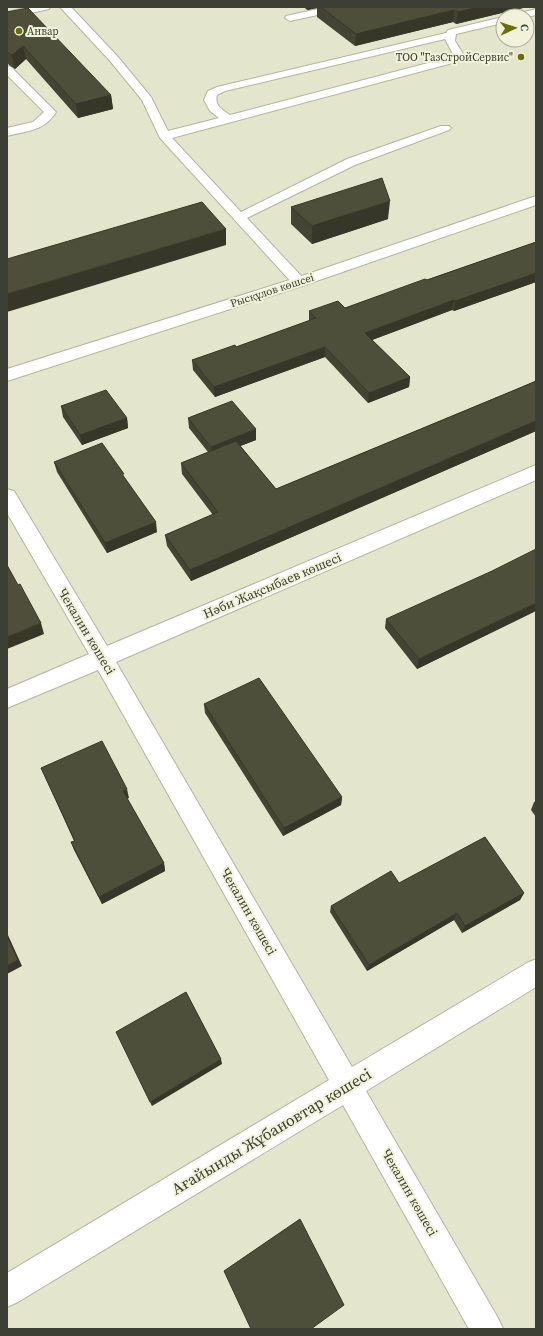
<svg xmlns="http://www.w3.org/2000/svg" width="543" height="1336" font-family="'Source Serif 4',serif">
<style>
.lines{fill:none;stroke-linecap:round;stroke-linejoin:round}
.lane-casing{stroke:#b4b59f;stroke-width:2}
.street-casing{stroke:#b4b59f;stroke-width:2}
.secondary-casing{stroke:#b4b59f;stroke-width:2}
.lane{fill:#fff;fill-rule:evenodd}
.street{fill:#fff;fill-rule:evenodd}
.secondary{fill:#fff;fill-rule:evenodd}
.wall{fill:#434433}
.shaded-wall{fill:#373729}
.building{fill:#4e4f3b;stroke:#373729}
.poi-dot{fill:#6b6c0c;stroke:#f0f2da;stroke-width:1.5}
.labels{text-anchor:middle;stroke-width:4;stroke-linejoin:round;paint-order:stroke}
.far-poi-label{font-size:11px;fill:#3d3e34;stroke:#f0f2da;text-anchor:start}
.far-street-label{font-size:11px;fill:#3d3e34;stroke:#f0f2da}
.street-label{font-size:13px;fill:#3d3e34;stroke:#f0f2da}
.near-street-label{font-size:16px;fill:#3d3e34;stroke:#f0f2da}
</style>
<rect width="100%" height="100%" fill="#e3e5cd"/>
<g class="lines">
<!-- lane casing -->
<g class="lane-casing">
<g id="lane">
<polygon points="31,7 50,7 49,9 7,18 7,12"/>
<path d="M60,7H71L118,57L151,97L168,131L219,118L210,111L204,100L208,91L217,87L446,33L448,30L503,17V23L456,34L455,41L463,54L460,61L172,138L241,212L347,159L441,126H449L451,128L449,130L355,165L247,218L304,279L306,282L304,285H294L160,138L142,100L110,61ZM445,39L453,54L451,57L230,115C222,110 214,105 217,95L225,91Z"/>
<polygon points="327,7 346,7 345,9 290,21 285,18 286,16"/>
<polygon points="536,9 536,15 527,17 515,16 516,14"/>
<path d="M7,66L11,67L56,112C45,131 26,131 7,136V128L33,122L44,112L7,75Z"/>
</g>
</g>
<!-- street casing -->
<g class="street-casing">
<polygon id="street" points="536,465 536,480 116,662 352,1067 527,963 536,959 536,987 366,1091 498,1318 503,1329 469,1329 343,1105 18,1302 7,1307 7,1273 329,1080 98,670 7,708 7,689 89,654 7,513 7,489 14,491 107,646"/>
</g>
<!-- secondary casing -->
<g class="secondary-casing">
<polygon id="secondary" points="536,196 536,205 305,285 7,381 7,369 293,279"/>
</g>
<!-- lane -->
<use href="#lane" class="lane"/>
<!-- street -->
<use href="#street" class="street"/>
<!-- secondary -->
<use href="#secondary" class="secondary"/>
</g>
<!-- wall -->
<g class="wall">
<polygon points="304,7 523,7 523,8 456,24 453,22 355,46 317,17 317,8 307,10"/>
<polygon points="7,12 111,95 113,109 78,118 26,59 15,69 9,65 7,62"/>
<polygon points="291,207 388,219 312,244 291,224"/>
<polygon points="536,242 536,282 454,311 452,310 372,340 410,377 409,387 368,403 325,357 215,397 193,370 192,360 236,347 309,321 309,311 345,308"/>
<polygon points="536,381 536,431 191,581 167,546 165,535 213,515 182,474 181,463 208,452 189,428 188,418 256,440 240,446 276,489"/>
<polygon points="61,406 127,418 128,428 82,445 63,417"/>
<polygon points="54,462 124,477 157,532 107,553 57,472"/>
<polygon points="531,613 417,669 385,628 386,619"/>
<polygon points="204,704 342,797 341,805 283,836 205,713"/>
<polygon points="41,768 129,798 127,798 164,863 165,871 102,904 74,850 71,842 74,841"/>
<polygon points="536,801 536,817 531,810 534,802"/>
<polygon points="399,883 524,893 520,900 462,933 454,920 367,971 330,912 331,906"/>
</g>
<!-- shaded-wall -->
<g class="shaded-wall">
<polygon points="308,7 317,7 317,8 307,10"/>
<polygon points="479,7 523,7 523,8 456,24 458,12"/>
<polygon points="454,10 453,22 355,46 356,34"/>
<polygon points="23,46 26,59 15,69 12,55"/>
<polygon points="111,95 113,109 78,118 76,104"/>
<polygon points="390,201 388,219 312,244 312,226"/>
<polygon points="226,229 226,245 7,312 7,294"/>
<polygon points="536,273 536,282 454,311 455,301"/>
<polygon points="454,300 452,310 364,343 365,333"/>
<polygon points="325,347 325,357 215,397 214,387"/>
<polygon points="410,377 409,387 368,403 369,393"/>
<polygon points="127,418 128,428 82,445 80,435"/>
<polygon points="536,421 536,431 191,581 190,570"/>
<polygon points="256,429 256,440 212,457 211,447"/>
<polygon points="156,522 157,532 107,553 105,543"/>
<polygon points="536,603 536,611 417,669 419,659"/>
<polygon points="41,623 44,634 7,649 7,637"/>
<polygon points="127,789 129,798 126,799 123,791"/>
<polygon points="342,797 341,805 283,836 284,828"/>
<polygon points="164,863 165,871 102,904 99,897"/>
<polygon points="524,893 520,900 462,933 465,926"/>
<polygon points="457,913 454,920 367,971 369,965"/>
<polygon points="7,933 22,966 7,974"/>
<polygon points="221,1059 222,1064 152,1106 150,1102"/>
</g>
<!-- building -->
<g class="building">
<polygon points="321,7 479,7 458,12 454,10 356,34"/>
<polygon points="28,8 111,95 76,104 23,46 12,55 7,52 7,12"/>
<polygon points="382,178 390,201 312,226 291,207"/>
<polygon points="202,202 226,229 7,294 7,259"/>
<polygon points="536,242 536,273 455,301 454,300 365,333 410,377 369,393 325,347 214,387 192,360 235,345 236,347 316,318 309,311 338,301 345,308 425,279 427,280"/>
<polygon points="536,381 536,421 190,570 165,535 218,512 181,463 236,441 276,489 510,392"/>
<polygon points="106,390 127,418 80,435 61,406"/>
<polygon points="232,401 256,429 211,447 188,418"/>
<polygon points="102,443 124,474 122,474 156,522 105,543 54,462"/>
<polygon points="536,549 536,603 419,659 386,619 492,571"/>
<polygon points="7,565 18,585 20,584 41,623 7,637"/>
<polygon points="259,678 342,797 284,828 204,704"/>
<polygon points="102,741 127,789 123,791 164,863 99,897 71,842 75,841 41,768"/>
<polygon points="485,837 524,893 465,926 457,913 369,965 331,906 391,871 399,883"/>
<polygon points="7,936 18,960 7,966"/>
<polygon points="186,992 221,1059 150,1102 116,1032"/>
<polygon points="300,1219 344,1305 311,1329 251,1329 224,1271"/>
</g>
<!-- markers -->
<g class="poi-dot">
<circle cx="19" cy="31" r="4"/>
<circle cx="521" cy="57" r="4"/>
</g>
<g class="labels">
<!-- far-poi labels -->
<g class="far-poi-label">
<text x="27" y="35">Анвар</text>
<text x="513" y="61" text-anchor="end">ТОО "ГазСтройСервис"</text>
</g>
<!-- far-street labels -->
<g class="far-street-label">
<text transform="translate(272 290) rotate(-18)" y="4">Рысқұлов көшсеі</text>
</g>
<!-- street labels -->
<g class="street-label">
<text transform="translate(272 585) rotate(-23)" y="5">Нәби Жақсыбаев көшесі</text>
<text transform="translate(87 631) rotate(59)" y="5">Чекалин көшесі</text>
<text transform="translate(249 911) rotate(60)" y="5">Чекалин көшесі</text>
<text transform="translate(410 1192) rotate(60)" y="5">Чекалин көшесі</text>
</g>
<!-- near-street labels -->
<g class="near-street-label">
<text transform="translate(271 1131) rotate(-31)" y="6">Ағайынды Жұбановтар көшесі</text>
</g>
</g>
<!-- border -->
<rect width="543" height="1336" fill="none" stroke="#3d3e34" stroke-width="16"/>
<!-- north arrow -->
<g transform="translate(515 28) rotate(87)"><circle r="19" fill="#f0f2da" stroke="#a8aa98"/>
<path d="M0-3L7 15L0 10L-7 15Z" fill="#6b6c0c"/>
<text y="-6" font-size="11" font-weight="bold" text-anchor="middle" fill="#3d3e34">С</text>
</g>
</svg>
